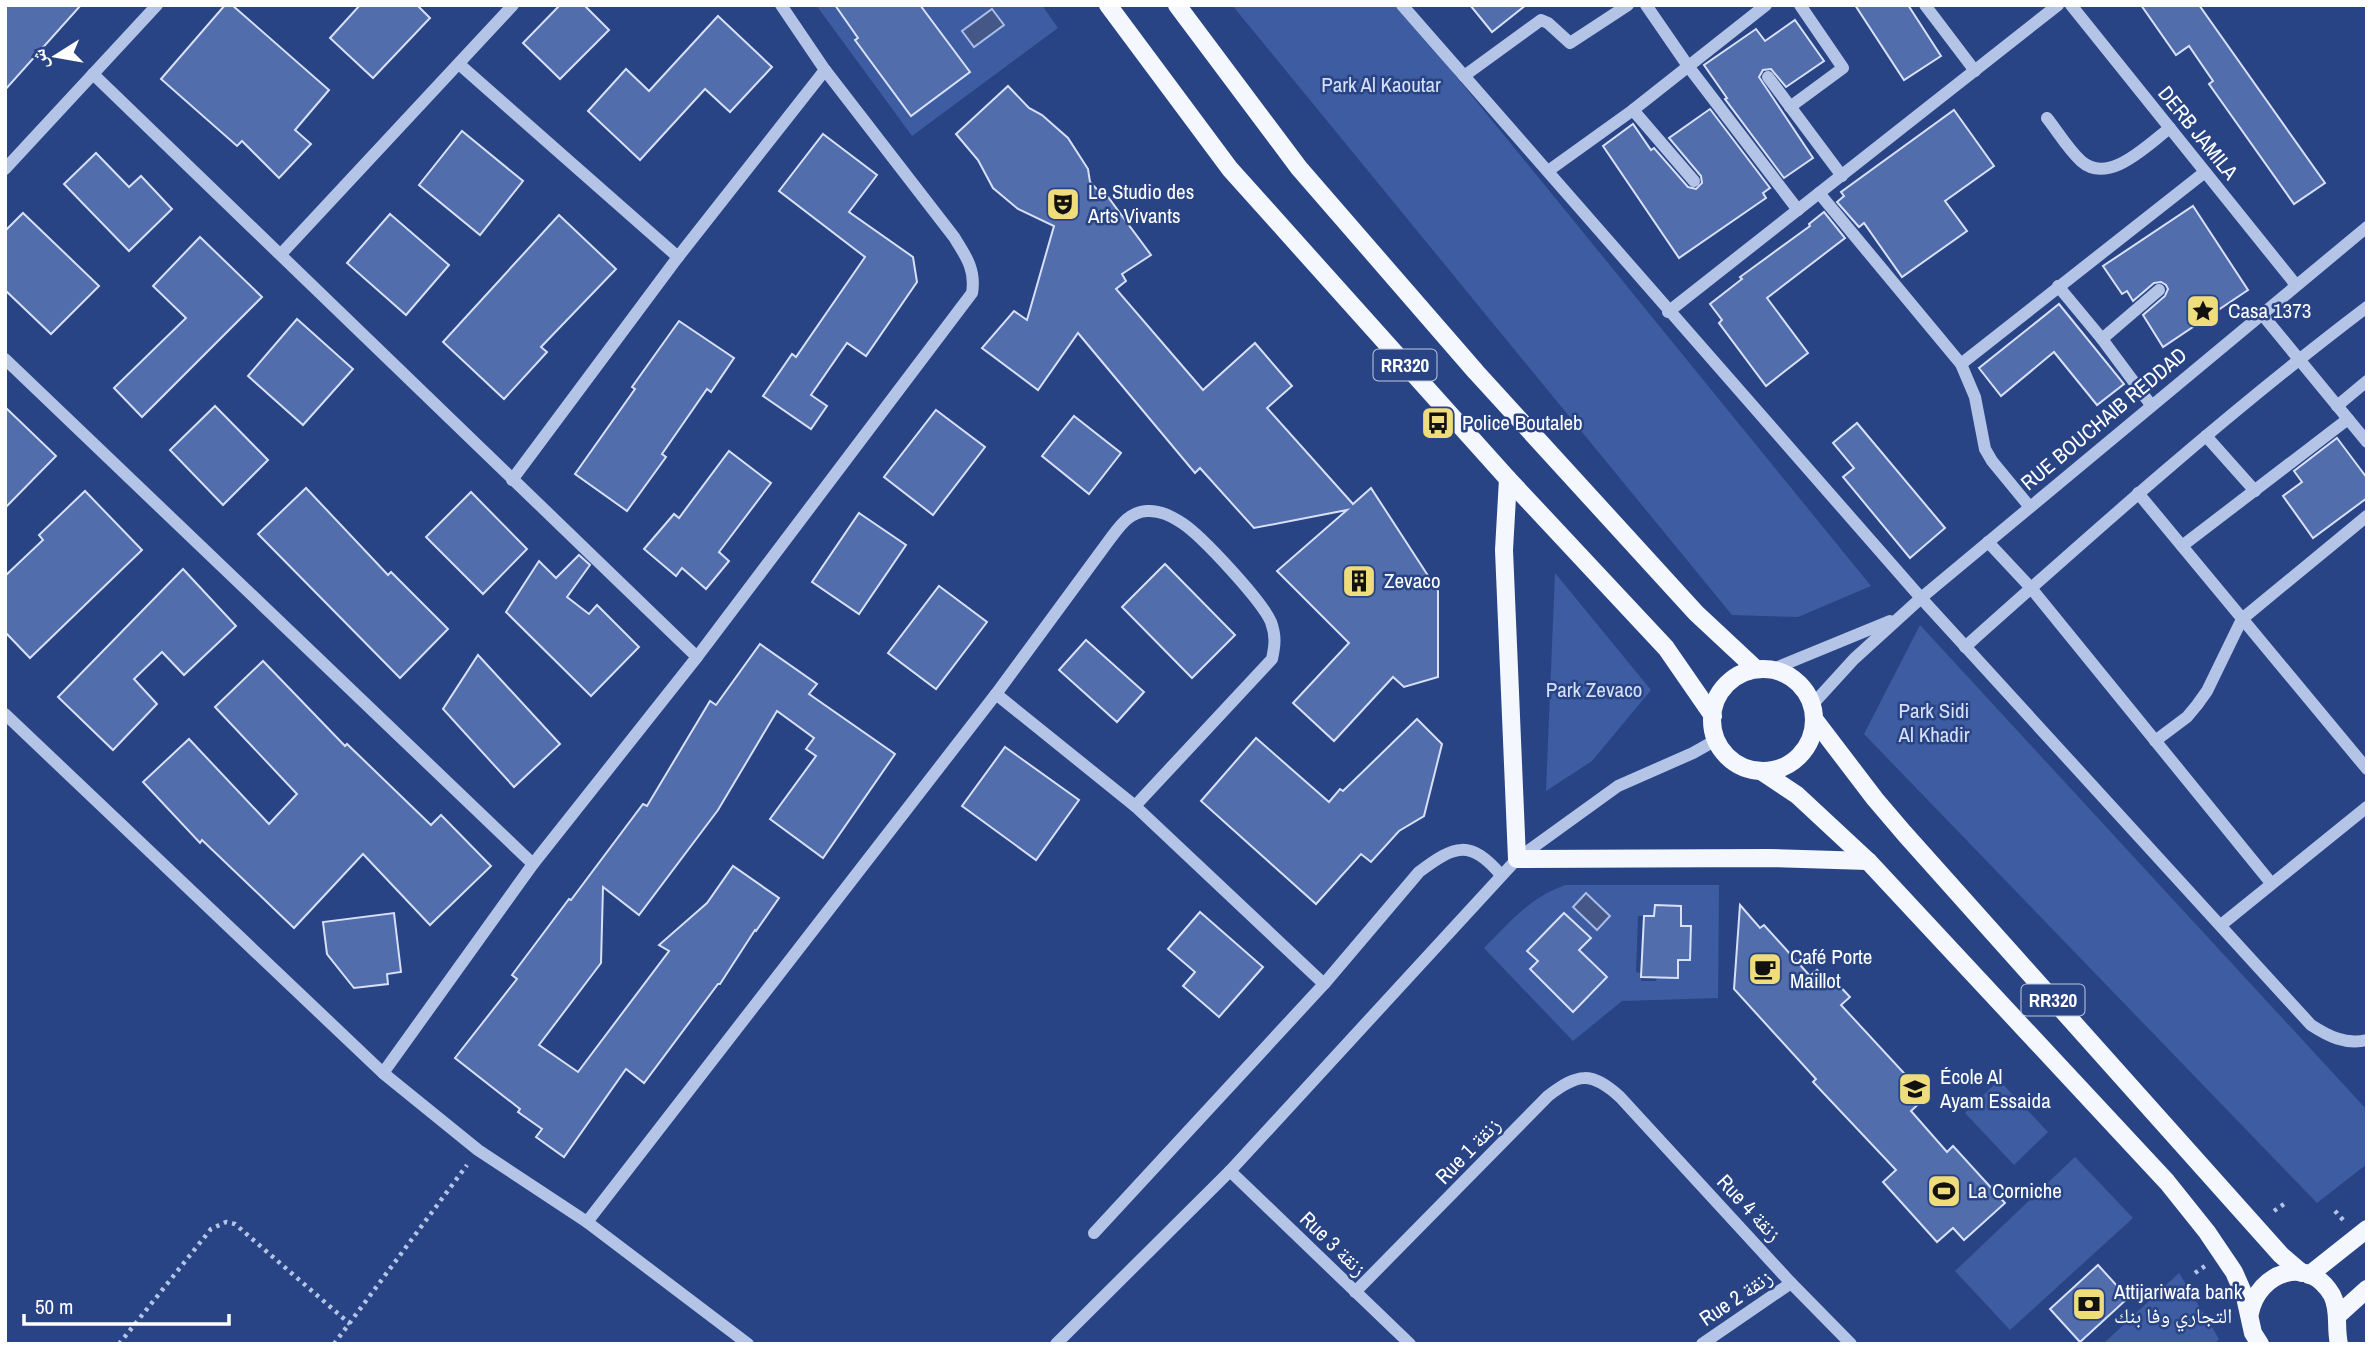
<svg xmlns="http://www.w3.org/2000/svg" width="2372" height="1349" font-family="'Archivo Narrow','Noto Naskh Arabic',sans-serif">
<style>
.green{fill:#3e5ca1;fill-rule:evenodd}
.water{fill:#445786;stroke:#a8bde7;stroke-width:2}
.building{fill:#526dac;stroke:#d7e0f6;stroke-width:2}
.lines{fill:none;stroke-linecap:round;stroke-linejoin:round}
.path{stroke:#b3c4e7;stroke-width:4.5;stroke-dasharray:3.5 5;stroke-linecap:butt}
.minor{stroke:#b3c4e7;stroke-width:12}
.major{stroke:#f5f7fe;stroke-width:18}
.labels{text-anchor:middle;stroke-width:5;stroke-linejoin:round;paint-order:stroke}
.shield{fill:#294485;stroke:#bfc7da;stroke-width:2}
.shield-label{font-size:19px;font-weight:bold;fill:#fff}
.park-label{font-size:21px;fill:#d7e0f6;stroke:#294485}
.street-label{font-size:21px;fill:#fff;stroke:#294485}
.poi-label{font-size:21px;fill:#fff;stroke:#294485;text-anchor:start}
</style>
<rect width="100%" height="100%" fill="#294485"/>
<!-- green -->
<g class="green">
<polygon points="816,5 835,5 842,14 902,5 855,40 911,116 969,72 920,5 1042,5 1058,28 912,136"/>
<polygon points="1232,5 1398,5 1871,586 1798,617 1732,615"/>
<polygon points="1555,573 1651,690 1592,761 1546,791"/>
<polygon points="1920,625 2367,1110 2367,1164 2317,1203 1864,734"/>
<path d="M1566,885H1719L1718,998L1622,1001L1573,1041L1484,948C1509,923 1531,896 1566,885ZM1655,905L1681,906V926L1691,927L1690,960H1678V978L1657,977L1656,981H1641V973L1636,972L1638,916H1654ZM1565,913L1590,938L1579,950L1595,965L1590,970L1573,1011L1530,970L1538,961L1528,951Z"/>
<polygon points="1999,1080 2048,1132 2014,1165 1965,1113"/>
<polygon points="2075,1157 2133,1218 2010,1330 1955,1271"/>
<polygon points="2179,1273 2219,1339 2214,1344 2103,1344"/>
</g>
<!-- water -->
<g class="water">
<polygon points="992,9 1004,25 974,47 962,31"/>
<polygon points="1586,893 1610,916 1597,930 1573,907"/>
</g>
<!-- building -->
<g class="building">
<polygon points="5,5 81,5 5,90"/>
<polygon points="225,5 232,5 329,90 295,130 311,144 279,178 242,141 237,146 161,79"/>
<polygon points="360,5 417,5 430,18 373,78 330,38"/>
<polygon points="560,5 584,5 609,30 560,79 523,43"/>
<polygon points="835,5 920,5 970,72 911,116 855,40 858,38"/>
<polygon points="1470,5 1526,5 1492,32"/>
<polygon points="1855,5 1908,5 1941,56 1904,80"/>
<polygon points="2141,5 2199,5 2325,183 2294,204 2209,84 2213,81 2189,46 2176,55"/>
<polygon points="718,16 772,67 730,112 705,89 640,160 588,111 626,69 649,91"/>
<polygon points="1795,20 1824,61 1786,87 1771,69 1763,70 1759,77 1813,158 1784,178 1725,99 1727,98 1704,65 1756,29 1765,41"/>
<polygon points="1008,86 1029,108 1042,115 1068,138 1088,169 1090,182 1105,198 1108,197 1151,255 1122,274 1126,281 1116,289 1203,390 1255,343 1292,386 1267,408 1353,504 1371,488 1438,591 1438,677 1404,687 1393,677 1334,741 1293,703 1349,643 1277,571 1347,510 1254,528 1200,468 1195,473 1078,333 1038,390 982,348 1014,311 1027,320 1054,226 1018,209 993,188 978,160 956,134"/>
<polygon points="1710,109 1770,188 1763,193 1766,198 1679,258 1603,146 1633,124 1651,150 1654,148 1688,187 1696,189 1702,183 1701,176 1669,138"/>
<polygon points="1954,110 1994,166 1945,201 1967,231 1902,277 1864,223 1859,227 1837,202 1844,196 1841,192"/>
<polygon points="462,131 523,181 480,235 419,185"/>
<polygon points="823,134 877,175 849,212 913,257 917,282 866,356 847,343 811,395 827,406 811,429 763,396 792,354 796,357 865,257 779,191"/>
<polygon points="96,153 129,187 141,176 172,209 129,251 64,184"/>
<polygon points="2193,206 2248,290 2163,347 2143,315 2165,296 2168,289 2166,285 2161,282 2154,283 2133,301 2127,291 2122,294 2103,266"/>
<polygon points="1824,212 1845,238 1767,298 1808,353 1766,386 1719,323 1722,320 1710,304 1742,279 1740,277 1810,226 1809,224"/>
<polygon points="23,213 99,286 51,334 5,290 5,231"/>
<polygon points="390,214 449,265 406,315 347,263"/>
<polygon points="559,215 616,269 541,347 547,352 504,399 443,342"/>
<polygon points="200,237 262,297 142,417 114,388 186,318 153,286"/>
<polygon points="2059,304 2124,384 2097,405 2054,352 2001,396 1979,368"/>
<polygon points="297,319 353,369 303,425 248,376"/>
<polygon points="679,321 734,358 711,392 707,389 662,454 666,457 627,511 575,474 635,389 632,387"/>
<polygon points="215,406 268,460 223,505 170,450"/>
<polygon points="5,407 56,456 5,508"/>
<polygon points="936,410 985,447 933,515 884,477"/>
<polygon points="1074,416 1121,453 1089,494 1042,456"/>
<polygon points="1857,423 1945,528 1910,558 1843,477 1854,468 1833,443"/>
<polygon points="2337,438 2367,478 2367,498 2313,538 2283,496 2302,482 2294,471"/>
<polygon points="729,451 771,483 719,552 729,561 706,589 682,568 676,576 644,549 674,514 679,518"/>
<polygon points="306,488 388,575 391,572 448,629 400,678 258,534"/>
<polygon points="85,491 142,550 30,658 5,632 5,576 43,540 39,535"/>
<polygon points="471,492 527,549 483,594 426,537"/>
<polygon points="859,513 906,545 859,614 812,582"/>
<polygon points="579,555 590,565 567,597 589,614 597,605 639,647 591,696 506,612 539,561 556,578"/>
<polygon points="1165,564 1235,635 1192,678 1122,607"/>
<polygon points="183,569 236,626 184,675 162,652 134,679 157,704 113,750 58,697"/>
<polygon points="939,586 987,622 936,689 888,653"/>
<polygon points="1086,640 1144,692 1117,722 1059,670"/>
<polygon points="760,644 817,684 809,694 895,754 823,858 770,819 816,756 806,749 814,738 777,711 718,810 639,915 603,887 601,963 539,1045 578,1072 669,951 659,945 707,903 733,866 779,898 756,931 755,930 720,984 718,984 644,1083 626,1069 564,1157 536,1137 542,1129 518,1112 520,1109 455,1058 517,979 512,975 569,899 571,900 643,804 647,806 710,701 716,705"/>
<polygon points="478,655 560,744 514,787 443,709"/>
<polygon points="263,661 345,746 347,744 431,825 441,815 491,866 430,925 363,854 294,928 202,840 200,843 143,782 189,739 269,824 297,794 215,707"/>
<polygon points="1417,719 1442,744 1424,816 1399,831 1371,862 1361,854 1316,904 1201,801 1256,738 1329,802 1340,789 1343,791"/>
<polygon points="1005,747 1079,800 1036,860 962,806"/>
<polygon points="1655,905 1681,906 1681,926 1691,926 1690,960 1678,960 1678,978 1641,977 1644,916 1654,916"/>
<polygon points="1740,905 1760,928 1764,925 1810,976 1817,970 1828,982 1832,978 1850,997 1841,1005 1926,1097 1911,1111 1947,1152 1953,1146 2005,1203 1964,1240 1953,1228 1937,1242 1883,1182 1896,1170 1813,1082 1816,1079 1734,989"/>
<polygon points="1200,912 1263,967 1219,1017 1183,986 1195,972 1168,949"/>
<polygon points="394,913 401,972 387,974 388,984 354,988 327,954 323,922"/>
<polygon points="1564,913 1591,938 1579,950 1607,977 1573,1012 1530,969 1538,961 1527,951"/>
<polygon points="2098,1265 2128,1298 2080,1342 2050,1309"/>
</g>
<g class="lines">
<!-- path -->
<g class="path">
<polyline points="2274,1211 2287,1202"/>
<polyline points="2335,1211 2344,1221"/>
<polyline points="2195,1273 2205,1266"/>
<polyline points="119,1344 211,1229 226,1222 235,1224 350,1324"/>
<polyline points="334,1344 467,1165"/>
</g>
<!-- minor -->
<g class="minor">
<path d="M1402,5L1921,598L2311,1025C2328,1036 2345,1045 2367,1040"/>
<polyline points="1646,5 1688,66 1798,210"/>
<polyline points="1925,5 1975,71"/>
<polyline points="2071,5 2296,285"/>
<polyline points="459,64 678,257"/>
<polyline points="93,74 697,657"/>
<polyline points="1464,76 1541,20 1548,23 1570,43 1628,5"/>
<polyline points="1768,77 1842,176"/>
<polyline points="1790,107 1843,68 1800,5"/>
<polyline points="1633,110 1694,181"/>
<path d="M2047,118C2058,132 2068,149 2081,161C2109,186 2148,144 2170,128"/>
<polyline points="5,169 157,5"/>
<polyline points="1548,171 1633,110 1766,5"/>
<polyline points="1819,193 1961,364 1975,397 1985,449 1992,461 2029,506"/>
<polyline points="281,254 513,5"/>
<polyline points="2058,286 2102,339 2151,405"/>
<polyline points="1668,312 2058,5"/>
<polyline points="2261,313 2367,442"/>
<polyline points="2102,339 2159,290"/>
<polyline points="5,359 533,864"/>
<polyline points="1961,364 2205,172"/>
<polyline points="2337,406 2367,381"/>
<polyline points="2206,436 2255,491"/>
<polyline points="512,480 678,257 825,70"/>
<polyline points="2138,493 2367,769"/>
<polyline points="1988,542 2031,588 2271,883"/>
<polyline points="2182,546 2348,419"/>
<path d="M1965,647C2096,530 2227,413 2367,307"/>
<polyline points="1773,669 1890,621"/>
<polyline points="996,694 1135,806 1324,984"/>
<polyline points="1812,705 1854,659 1921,598 2367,227"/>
<path d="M5,714L383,1073L478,1150L587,1222L996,694L1110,539C1120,526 1129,512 1147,511C1160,510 1171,516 1182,523C1202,536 1262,601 1271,622C1276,636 1275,645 1272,659L1135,806"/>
<polyline points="2155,741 2187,717 2197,705 2207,691 2242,619 2367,516"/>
<polyline points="2221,925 2367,807"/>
<path d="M383,1073L533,864L697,657L972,293C976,270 966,256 954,237L825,70L781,5"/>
<polyline points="1230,1171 1410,1344"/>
<polyline points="587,1222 748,1344"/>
<path d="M1094,1233L1324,984L1419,872C1455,845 1470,839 1501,875"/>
<path d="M1355,1292L1548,1096C1578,1073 1591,1071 1620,1097L1791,1283L1851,1344"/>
<polyline points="1056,1344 1230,1171 1517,859 1618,786 1693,753 1716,740"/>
<polyline points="1702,1344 1791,1283"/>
</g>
<!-- major -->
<g class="major">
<polyline points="1108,5 1230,169 1508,479 1666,648 1713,716"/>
<polyline points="1177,5 1299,168 1476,372 1696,613 1756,669"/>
<polyline points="1508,479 1504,550 1517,859 1769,858 1868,861"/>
<circle cx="1763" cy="720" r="51"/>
<polyline points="1814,719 1875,799 1904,833 2281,1255 2302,1273"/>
<polyline points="1761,771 1797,795 1868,861 2167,1182 2207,1232 2234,1272 2245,1297 2253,1333 2260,1344"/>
<polyline points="2309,1275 2367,1229"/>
<path d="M2250,1313C2258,1272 2308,1254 2332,1295C2340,1310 2335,1327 2339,1344"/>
<polyline points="2337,1316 2367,1289"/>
</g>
</g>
<!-- icons -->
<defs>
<g id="theatre-square" transform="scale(1.75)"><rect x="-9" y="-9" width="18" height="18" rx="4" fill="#eedd7a" stroke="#294485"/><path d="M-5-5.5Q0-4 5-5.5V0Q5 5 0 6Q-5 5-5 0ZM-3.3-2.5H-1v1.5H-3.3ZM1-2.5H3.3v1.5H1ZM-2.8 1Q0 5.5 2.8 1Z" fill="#111"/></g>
<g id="sight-square" transform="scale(1.75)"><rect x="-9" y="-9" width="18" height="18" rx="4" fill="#eedd7a" stroke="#294485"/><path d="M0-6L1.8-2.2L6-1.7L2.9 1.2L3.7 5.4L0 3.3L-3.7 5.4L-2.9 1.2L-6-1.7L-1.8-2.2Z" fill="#111"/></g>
<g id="bus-square" transform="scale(1.75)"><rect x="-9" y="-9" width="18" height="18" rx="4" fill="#eedd7a" stroke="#294485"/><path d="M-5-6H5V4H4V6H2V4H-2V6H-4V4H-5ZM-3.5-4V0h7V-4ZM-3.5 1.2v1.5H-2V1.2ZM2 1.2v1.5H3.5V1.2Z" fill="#111"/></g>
<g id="building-square" transform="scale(1.75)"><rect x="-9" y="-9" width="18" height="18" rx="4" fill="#eedd7a" stroke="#294485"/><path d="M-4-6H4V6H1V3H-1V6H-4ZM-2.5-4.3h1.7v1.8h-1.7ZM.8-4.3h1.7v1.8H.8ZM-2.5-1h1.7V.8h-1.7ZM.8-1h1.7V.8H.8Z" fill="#111"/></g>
<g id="cafe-square" transform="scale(1.75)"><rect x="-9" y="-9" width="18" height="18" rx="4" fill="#eedd7a" stroke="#294485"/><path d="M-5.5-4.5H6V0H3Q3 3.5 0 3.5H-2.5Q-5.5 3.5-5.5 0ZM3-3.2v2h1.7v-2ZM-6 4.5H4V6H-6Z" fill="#111"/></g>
<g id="school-square" transform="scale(1.75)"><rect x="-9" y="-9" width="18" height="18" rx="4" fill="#eedd7a" stroke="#294485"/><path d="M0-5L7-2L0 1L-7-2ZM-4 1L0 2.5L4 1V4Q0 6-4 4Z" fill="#111"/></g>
<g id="stadium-square" transform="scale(1.75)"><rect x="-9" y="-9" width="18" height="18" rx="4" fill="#eedd7a" stroke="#294485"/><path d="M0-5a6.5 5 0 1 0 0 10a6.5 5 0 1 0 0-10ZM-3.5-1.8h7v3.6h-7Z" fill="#111"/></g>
<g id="bank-square" transform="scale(1.75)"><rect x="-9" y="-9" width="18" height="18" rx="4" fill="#eedd7a" stroke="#294485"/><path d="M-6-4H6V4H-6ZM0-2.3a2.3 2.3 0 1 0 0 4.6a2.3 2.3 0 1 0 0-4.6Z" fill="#111"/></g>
</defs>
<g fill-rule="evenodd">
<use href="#theatre-square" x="1063" y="204"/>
<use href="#sight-square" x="2203" y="311"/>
<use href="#bus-square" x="1438" y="423"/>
<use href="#building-square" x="1359" y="581"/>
<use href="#cafe-square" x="1765" y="969"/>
<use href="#school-square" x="1915" y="1089"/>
<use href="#stadium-square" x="1944" y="1191"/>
<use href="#bank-square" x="2089" y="1304"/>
</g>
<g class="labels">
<!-- shield labels -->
<g class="shield">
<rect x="1373.5" y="349.5" width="63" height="31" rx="5"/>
<rect x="2021.5" y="984.5" width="63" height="31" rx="5"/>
</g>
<g class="shield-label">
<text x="1405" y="372">RR320</text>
<text x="2053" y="1007">RR320</text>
</g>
<!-- park labels -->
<g class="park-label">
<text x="1381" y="92">Park Al Kaoutar</text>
<text x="1594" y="697">Park Zevaco</text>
<text x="1934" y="718">Park Sidi<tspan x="1934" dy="24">Al Khadir</tspan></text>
</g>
<!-- street labels -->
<g class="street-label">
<text transform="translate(2198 133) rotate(51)" y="7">DERB JAMILA</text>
<text transform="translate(2104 419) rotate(-40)" y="7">RUE BOUCHAIB REDDAD</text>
<text transform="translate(1468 1151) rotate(-46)" y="7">Rue 1 زنقة</text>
<text transform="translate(1749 1208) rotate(47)" y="7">Rue 4 زنقة</text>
<text transform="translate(1333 1244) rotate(44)" y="7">Rue 3 زنقة</text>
<text transform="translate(1736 1298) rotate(-34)" y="7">Rue 2 زنقة</text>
</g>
<!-- poi labels -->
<g class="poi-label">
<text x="1088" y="199">Le Studio des<tspan x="1088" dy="24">Arts Vivants</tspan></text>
<text x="2228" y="318">Casa 1373</text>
<text x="1462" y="430">Police Boutaleb</text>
<text x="1384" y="588">Zevaco</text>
<text x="1790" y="964">Café Porte<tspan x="1790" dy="24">Maillot</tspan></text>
<text x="1940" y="1084">École Al<tspan x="1940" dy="24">Ayam Essaida</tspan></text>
<text x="1968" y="1198">La Corniche</text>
<text x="2114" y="1299">Attijariwafa bank<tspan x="2114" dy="24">التجاري وفا بنك</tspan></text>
</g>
</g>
<!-- border -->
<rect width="2372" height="1349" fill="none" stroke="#ffffff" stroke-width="14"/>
<!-- north arrow -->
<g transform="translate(56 56) rotate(259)" stroke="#294485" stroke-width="5" paint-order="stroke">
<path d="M0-5L12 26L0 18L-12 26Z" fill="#ffffff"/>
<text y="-10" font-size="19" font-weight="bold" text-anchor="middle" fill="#ffffff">ش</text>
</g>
<!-- scale -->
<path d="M24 1314v10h205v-10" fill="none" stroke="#ffffff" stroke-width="3.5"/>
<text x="35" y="1314" font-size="21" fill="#ffffff" stroke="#294485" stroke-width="5" paint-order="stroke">50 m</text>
</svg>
